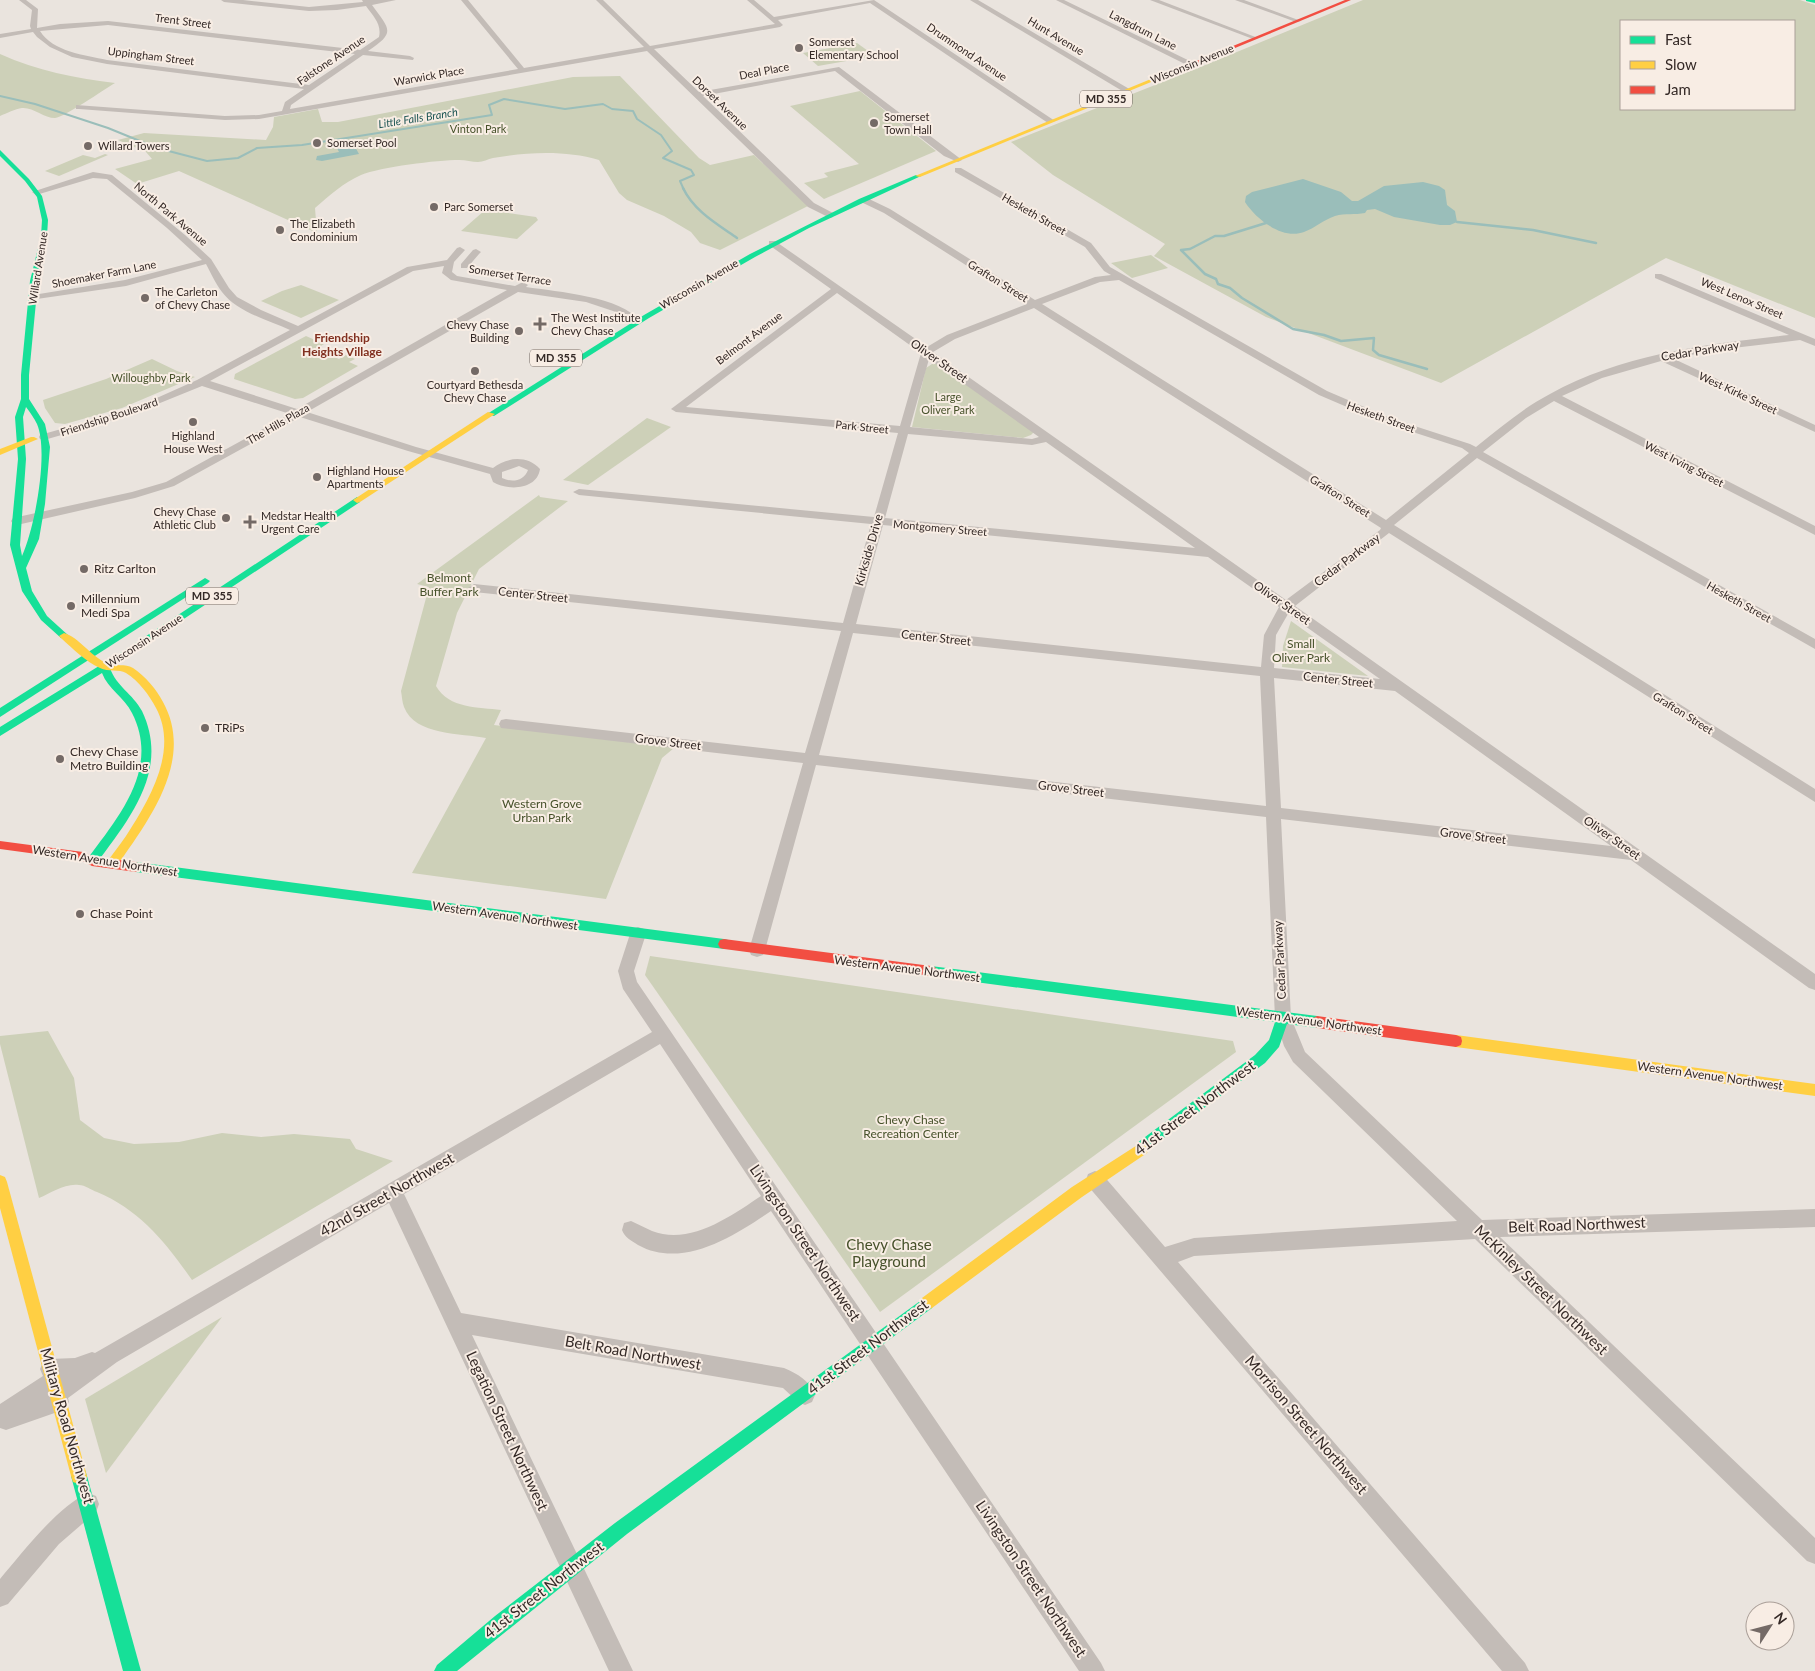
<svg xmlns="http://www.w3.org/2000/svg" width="1815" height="1671" font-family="Lato,sans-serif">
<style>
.green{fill:#cdd0b8;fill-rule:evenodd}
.water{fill:#9abeba}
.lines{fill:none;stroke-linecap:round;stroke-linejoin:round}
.stream-far1{stroke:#9abeba;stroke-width:2}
.stream{stroke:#9abeba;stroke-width:2.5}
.street{fill:#c3bcb7;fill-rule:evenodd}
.fast{fill:#16e098;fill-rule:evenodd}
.slow{fill:#ffcf43;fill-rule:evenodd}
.jam{fill:#f24e42;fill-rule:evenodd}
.poi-dot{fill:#746a66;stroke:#f8ede4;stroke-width:2}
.labels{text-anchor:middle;stroke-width:4;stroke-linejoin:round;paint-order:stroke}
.far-street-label{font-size:11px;fill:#342926;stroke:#f8ede4}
.far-poi-label{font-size:11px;fill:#342926;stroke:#f8ede4;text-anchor:start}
.shield{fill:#f8ede4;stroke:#6f645f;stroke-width:1}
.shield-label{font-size:11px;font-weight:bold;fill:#342926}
.far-water-label{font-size:11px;font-style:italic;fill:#1c5453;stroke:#f8ede4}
.far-park-label{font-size:11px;fill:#46512a;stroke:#f8ede4}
.far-quarter-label{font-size:12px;font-weight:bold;fill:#813020;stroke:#f8ede4}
.street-label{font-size:12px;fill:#342926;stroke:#f8ede4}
.poi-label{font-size:12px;fill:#342926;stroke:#f8ede4;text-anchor:start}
.park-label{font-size:12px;fill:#46512a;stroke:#f8ede4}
.near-street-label{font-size:15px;fill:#342926;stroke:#f8ede4}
.near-park-label{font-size:15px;fill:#46512a;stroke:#f8ede4}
</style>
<rect width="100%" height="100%" fill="#eae4de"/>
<!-- green -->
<g class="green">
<path d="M1363,0H1800L1815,5V318L1666,258L1441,383L1266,317L1154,256L1165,244L1053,175L1011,142L1198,68ZM1621,21H1794V109H1621Z"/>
<polygon points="857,43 875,56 818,66 803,53"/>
<path d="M0,54C38,71 74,78 115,83C103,90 65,117 55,118C44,118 33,107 22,108C15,109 7,113 0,116Z"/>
<path d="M620,76L699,158L710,165L754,155L808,206L720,250L700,243L691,232L664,216L627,200L619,193L599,160C566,150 527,152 493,158C488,159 483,162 478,162C472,162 466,160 459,160C438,160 380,167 361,175C343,183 330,195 315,208L317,233L179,171L137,184L115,169L152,159L146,152L118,140L144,133L266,140L273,127L274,117L318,109L322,122H338L573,77Z"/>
<polygon points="860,91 936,151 824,199 804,183 828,177 824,173 859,164 790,106"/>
<polygon points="105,154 108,155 59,176 45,171 83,155 95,158"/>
<polygon points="488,210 536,217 538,220 517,239 461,231 484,211"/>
<polygon points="1151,255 1168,268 1132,278 1111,263"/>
<polygon points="301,285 339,300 301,318 261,301 282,291"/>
<polygon points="306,336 324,344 316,349 339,359 346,355 355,359 349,362 358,366 303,398 295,399 234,379 235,374"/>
<polygon points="152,359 177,371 195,377 122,408 65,424 55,423 45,408 43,400 106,379"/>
<polygon points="932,364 937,364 1034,432 1031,435 1023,438 912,427 926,368"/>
<polygon points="647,418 671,427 588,485 563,480"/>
<path d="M539,495L540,497L568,501L479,569L457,613L436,686C449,709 479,707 501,710L494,725L674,748L662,758L606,899L412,873L486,738C462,733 415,736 404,707C402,702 402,696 401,691L429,587L417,584Z"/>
<polygon points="1291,621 1368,676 1282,667 1283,646"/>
<polygon points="650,956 1233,1041 1236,1052 880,1312 645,975"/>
<path d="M48,1031L74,1078L80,1120L104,1138L134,1144L179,1142L222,1133L261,1137L294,1134L350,1139L356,1149L393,1161L192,1280C166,1243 140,1210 97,1192C91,1190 85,1185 79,1185C65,1183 51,1193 39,1198L0,1044V1036Z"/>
<polygon points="222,1317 106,1473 85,1399"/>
</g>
<!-- water -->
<g class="water">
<polygon points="353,143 359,154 322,161 316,160 317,156 339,152 336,146"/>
<path d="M1303,179L1341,192L1352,201H1358L1384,186L1423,182L1439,186L1445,190L1447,205L1455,211L1457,222L1450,225H1440L1394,217L1375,209L1367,210L1365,213C1355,215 1345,213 1335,216C1323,220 1315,228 1304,232C1282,240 1256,219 1245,202L1246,196L1252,192Z"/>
</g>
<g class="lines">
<!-- stream-far1 -->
<polyline class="stream-far1" points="0,96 35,104 108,128 157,148 207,161 238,158 257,148 302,145 492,115 489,105 504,99 565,109 603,104 612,109 633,111 637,119 661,135 672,151 663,158 691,170 694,175 680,181 684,190"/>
<!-- stream -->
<g class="stream">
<path d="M683,188C694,211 717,224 737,238"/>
<polyline points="1457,222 1533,230 1596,243"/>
<polyline points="1266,223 1224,236 1215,236 1190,249 1181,250 1205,274 1216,279 1218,284 1230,288 1242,298 1293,329 1324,335 1341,341 1374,338 1373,350 1379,355 1427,369"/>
</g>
<!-- street -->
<g class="street">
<path d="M19,0H26L38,9L37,28L60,24L108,21L360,50L379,37C382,24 373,16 366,6L337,10L309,11L224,2L221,0H243L309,7L363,2L362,0H396L372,5C390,30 396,32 368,51L410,56L414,58L413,60L363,55L301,98L291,105L290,109L518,69L461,0H468L524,68L644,47L596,0H603L650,46L775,24L747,0H754L774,17L874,0L1055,121L1048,123L870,3L778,20L783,25L780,27L654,49L699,92L839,67L962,160L958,162L944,156L835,71L703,96L814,203L833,213V217L830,218L808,207L647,51L259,119L225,120L79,109H76V105L225,116L259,115L282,111L285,102L304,89L107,64L72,57L50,47L37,37L33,32L0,38V34L31,29L30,26L32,10ZM108,25L355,54L309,85L107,60C85,55 53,52 40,31Z"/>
<polygon points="970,0 978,0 1131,90 1124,92"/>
<polygon points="1056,0 1064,0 1196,64 1189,66"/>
<polygon points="1150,0 1159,0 1258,38 1253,39"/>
<polygon points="1235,0 1244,0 1301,21 1296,22"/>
<path d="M955,168H961L1091,243L1110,267L1327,391L1390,418L1470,444L1476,447C1500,428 1523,408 1550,394C1622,354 1708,344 1789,335L1655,278V274H1661L1815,339V346L1800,340L1733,348L1672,358L1815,425V432L1661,361L1602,378L1562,396L1815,526V535L1554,401L1526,418L1483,452L1815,639V649L1477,458L1394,525L1815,789V802L1389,533L1295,606L1815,974V990L1809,988L1631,860L1281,819L1291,1018L1305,1052L1482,1220L1815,1209V1227L1500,1237L1815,1538V1564L1807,1561L1475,1239L1194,1256L1178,1262L1525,1663L1529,1671H1502L1088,1186L1086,1180L1088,1174L1095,1171L1102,1174L1165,1247L1194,1238L1457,1221L1293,1062L1284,1046L1275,1018L1266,817L816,765L765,950L763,955L757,957L751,955L749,950L803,763L501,728L499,724L501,720L506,719L805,753L841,631L474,592L468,588L474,584L843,623L871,524L579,495L573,492L579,489L874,517L898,433L676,412L671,409L831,289L769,245V241H775L927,347L947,335L1027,304L884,213L861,202V198H867L890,209L1035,300L1095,277L1111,275L1104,271L1085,247L955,172ZM1119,280L1319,395L1382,422L1462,448L1469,453L1386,520L1042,304L1100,282ZM837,293L921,353L900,426L686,407ZM1034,308L1381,528L1380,530L1286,600L933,352L955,339ZM929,359L1039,437L1032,439L910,427ZM908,434L1032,445L1046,442L1195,548L885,518ZM883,525L1208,557L1279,607L1264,635L1261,667L856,624ZM1288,614L1380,679L1274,668L1276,635ZM853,633L1260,676L1266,806L819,755ZM1274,678L1395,691L1611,846L1281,808Z"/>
<path d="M93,172L112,175L185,235L211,259L229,288L237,297L261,310L298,326L407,267L447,260L457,248L460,247L465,250L454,262L452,272L457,276L515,286L523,282L528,285L526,287C558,292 621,296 641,322L639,324H633L625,315L586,302L518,292L307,412L416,447L493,468C507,457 527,455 540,469C537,490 508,491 493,482L490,474L408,451L300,417L174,486L135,498L17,525L13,524L11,521L13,518L132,492L166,482L290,414L202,386L128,416L44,440L40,439L39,437L40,435L100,418L159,397L197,380L290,330C268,320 237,312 222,292C215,283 211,273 206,264L126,286L30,300V296L33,295L125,280L202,260L167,228L107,179L93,178L36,195L32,192ZM444,266L442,273L451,280L507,290L297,409L210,381L413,271ZM519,466L528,470C524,481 512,483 502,478V472Z"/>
<polygon points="476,249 481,252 479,254 467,268 461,268 461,264 473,250"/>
<path d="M638,927L644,929L646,934L634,971L637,982L1101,1663L1105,1671H1079L771,1211C735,1235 683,1270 638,1245C631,1240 625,1238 622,1230L624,1223L631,1221C638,1224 645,1228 652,1231C690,1246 731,1216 761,1196L660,1044L404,1194L461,1313L784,1368C798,1374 809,1380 815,1395L812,1402L805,1405L798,1402L783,1388L472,1335L633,1671H609L389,1203L117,1362L68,1398L69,1402L66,1409L6,1430L0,1428V1404L43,1376L40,1369L43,1362L50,1359L75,1358L92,1352L95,1353L652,1032L623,989L618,971L630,934L632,929Z"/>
<path d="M88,1493L96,1496L99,1504L96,1512L59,1544L8,1604L0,1607V1579C22,1553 58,1506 88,1493Z"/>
</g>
<!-- fast -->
<g class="fast">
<polygon points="1806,0 1815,0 1815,3 1806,1"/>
<path d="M0,150L29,179L42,196L48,220L47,236L38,281L29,375V399L45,424L50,447L45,504L39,539L26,568L32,591L47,616L69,636L64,639L61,638L41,620L22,591L10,545L18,459L15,417L21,399V375L30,281L41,236L42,220L37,197L25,181L0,156ZM26,407C30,412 34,418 37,424C49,452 35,527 22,556L20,545L26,459L23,417Z"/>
<polygon points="916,175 921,176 809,228 755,257 649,318 494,416 487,414 644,315 750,254 859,199"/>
<path d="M357,497L360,498V502L110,668C116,686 133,694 142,711C170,770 130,818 96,864H88L86,861L88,858C120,815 160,768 132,713C124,697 108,689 102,673L0,736V727L125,650Z"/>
<polygon points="205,578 210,581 208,583 0,717 0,708"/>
<polygon points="136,862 724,939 728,940 730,944 728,948 724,949 136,872 132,870 130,867 132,864"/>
<polygon points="931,966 1317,1016 1321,1018 1323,1022 1321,1026 1317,1028 1287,1024 1279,1047 1265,1063 1142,1154 1137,1153 1135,1148 1137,1143 1255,1055 1269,1040 1275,1022 931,976 927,975 925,971 927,967"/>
<polygon points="927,1296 932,1298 934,1303 932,1308 627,1534 457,1671 434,1671 437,1665 495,1616 615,1523"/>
<polygon points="79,1468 85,1470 87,1476 141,1671 123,1671 71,1476 73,1470"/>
</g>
<!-- slow -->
<g class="slow">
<polygon points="1168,72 1173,73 920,177 915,176"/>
<polygon points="488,412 495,414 360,502 357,503 353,500"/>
<polygon points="31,437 34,437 38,439 0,455 0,449"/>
<path d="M64,633C79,637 91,657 107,663C115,667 125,663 133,668C145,676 157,690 163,702C195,760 149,820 116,867H108L106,864C112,854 120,845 126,836C149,800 179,751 156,708C149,695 139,681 126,673C119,669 108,672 100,668C85,661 73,649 61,638L59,636Z"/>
<polygon points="1456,1035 1815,1084 1815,1096 1456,1047 1451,1045 1450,1041 1451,1037"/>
<polygon points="1142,1142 1147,1143 1149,1148 1147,1153 1082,1197 932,1308 927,1310 922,1308 920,1303 922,1298 1072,1187"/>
<polygon points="0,1175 5,1177 7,1182 87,1476 85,1482 79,1484 73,1482 71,1476 0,1208"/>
</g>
<!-- jam -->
<g class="jam">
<polygon points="1345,0 1351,0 1172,74 1167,73"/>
<polygon points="0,841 83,852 94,857 136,862 140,864 142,867 140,870 136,872 92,866 81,860 0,849"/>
<polygon points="724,939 931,966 935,967 937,971 935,975 931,976 724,949 720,948 718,944 720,940"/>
<polygon points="1317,1016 1456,1035 1461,1037 1462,1041 1461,1045 1456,1047 1317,1028 1313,1026 1311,1022 1313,1018"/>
</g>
</g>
<!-- markers -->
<g class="poi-dot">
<circle cx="799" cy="48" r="5"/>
<circle cx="874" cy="123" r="5"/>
<circle cx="317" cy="143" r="5"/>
<circle cx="88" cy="146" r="5"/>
<circle cx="434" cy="207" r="5"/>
<circle cx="280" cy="230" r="5"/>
<circle cx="145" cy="298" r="5"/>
<path d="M537.5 316.5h5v5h5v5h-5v5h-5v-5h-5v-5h5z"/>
<circle cx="519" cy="331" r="5"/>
<circle cx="475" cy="371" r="5"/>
<circle cx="193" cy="422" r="5"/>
<circle cx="317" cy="477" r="5"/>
<circle cx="226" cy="518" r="5"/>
<path d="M247.5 514.5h5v5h5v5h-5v5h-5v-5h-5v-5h5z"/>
<circle cx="84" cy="569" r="5"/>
<circle cx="71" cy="606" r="5"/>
<circle cx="205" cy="728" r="5"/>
<circle cx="60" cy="759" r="5"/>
<circle cx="80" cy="914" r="5"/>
</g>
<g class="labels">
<!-- far-street labels -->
<g class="far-street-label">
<text transform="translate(183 21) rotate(7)" y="4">Trent Street</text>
<text transform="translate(1143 30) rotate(27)" y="4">Langdrum Lane</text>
<text transform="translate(1056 36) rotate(31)" y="4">Hunt Avenue</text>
<text transform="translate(967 52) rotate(34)" y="4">Drummond Avenue</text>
<text transform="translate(151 56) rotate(7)" y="4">Uppingham Street</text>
<text transform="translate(331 60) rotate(-34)" y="4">Falstone Avenue</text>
<text transform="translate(1192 64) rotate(-22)" y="4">Wisconsin Avenue</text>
<text transform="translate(764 71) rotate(-11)" y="4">Deal Place</text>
<text transform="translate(429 76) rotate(-10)" y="4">Warwick Place</text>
<text transform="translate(720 103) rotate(44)" y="4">Dorset Avenue</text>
<text transform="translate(171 214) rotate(40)" y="4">North Park Avenue</text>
<text transform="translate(1034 214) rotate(30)" y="4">Hesketh Street</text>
<text transform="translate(38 268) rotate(-81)" y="4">Willard Avenue</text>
<text transform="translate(104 274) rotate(-11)" y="4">Shoemaker Farm Lane</text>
<text transform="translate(510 275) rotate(9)" y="4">Somerset Terrace</text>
<text transform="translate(998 281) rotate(32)" y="4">Grafton Street</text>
<text transform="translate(699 284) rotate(-30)" y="4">Wisconsin Avenue</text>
<text transform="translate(1742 298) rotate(23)" y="4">West Lenox Street</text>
<text transform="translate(749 338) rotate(-37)" y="4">Belmont Avenue</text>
<text transform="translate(1738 393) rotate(25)" y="4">West Kirke Street</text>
<text transform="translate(109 417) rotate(-18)" y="4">Friendship Boulevard</text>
<text transform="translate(1381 417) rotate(20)" y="4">Hesketh Street</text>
<text transform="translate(278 424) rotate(-30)" y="4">The Hills Plaza</text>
<text transform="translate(862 427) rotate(6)" y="4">Park Street</text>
<text transform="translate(1684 464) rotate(27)" y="4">West Irving Street</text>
<text transform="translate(1340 496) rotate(32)" y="4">Grafton Street</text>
<text transform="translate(940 528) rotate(5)" y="4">Montgomery Street</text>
<text transform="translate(1739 602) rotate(29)" y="4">Hesketh Street</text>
<text transform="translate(144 641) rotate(-33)" y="4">Wisconsin Avenue</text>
<text transform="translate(1683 713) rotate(32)" y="4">Grafton Street</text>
</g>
<!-- far-poi labels -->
<g class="far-poi-label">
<text x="809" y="46">Somerset<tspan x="809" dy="13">Elementary School</tspan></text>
<text x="884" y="121">Somerset<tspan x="884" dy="13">Town Hall</tspan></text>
<text x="327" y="147">Somerset Pool</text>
<text x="98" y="150">Willard Towers</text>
<text x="444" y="211">Parc Somerset</text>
<text x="290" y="228">The Elizabeth<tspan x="290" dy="13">Condominium</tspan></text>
<text x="155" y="296">The Carleton<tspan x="155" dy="13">of Chevy Chase</tspan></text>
<text x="551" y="322">The West Institute<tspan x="551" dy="13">Chevy Chase</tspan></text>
<text x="509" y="329" text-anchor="end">Chevy Chase<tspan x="509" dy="13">Building</tspan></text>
<text x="475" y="389" text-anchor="middle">Courtyard Bethesda<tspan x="475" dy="13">Chevy Chase</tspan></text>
<text x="193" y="440" text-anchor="middle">Highland<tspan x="193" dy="13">House West</tspan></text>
<text x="327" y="475">Highland House<tspan x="327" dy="13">Apartments</tspan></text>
<text x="216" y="516" text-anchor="end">Chevy Chase<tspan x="216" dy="13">Athletic Club</tspan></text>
<text x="261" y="520">Medstar Health<tspan x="261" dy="13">Urgent Care</tspan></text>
</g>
<!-- shield labels -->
<g class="shield">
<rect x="1080" y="90.5" width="52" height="17" rx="4"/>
<rect x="530" y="349.5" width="52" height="17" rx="4"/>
<rect x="186" y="587.5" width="52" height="17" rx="4"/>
</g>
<g class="shield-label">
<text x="1106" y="103">MD 355</text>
<text x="556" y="362">MD 355</text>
<text x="212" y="600">MD 355</text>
</g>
<!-- far-water labels -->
<g class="far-water-label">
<text transform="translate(418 118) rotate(-9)" y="4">Little Falls Branch</text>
</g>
<!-- far-park labels -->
<g class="far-park-label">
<text x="478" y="133">Vinton Park</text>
<text x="151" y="382">Willoughby Park</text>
<text x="948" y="401">Large<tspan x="948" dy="13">Oliver Park</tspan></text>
</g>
<!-- far-quarter labels -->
<g class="far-quarter-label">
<text x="342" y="342">Friendship<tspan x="342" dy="14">Heights Village</tspan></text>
</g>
<!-- street labels -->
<g class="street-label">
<text transform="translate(1700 351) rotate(-9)" y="4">Cedar Parkway</text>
<text transform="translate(939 361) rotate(35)" y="4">Oliver Street</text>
<text transform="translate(869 550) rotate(-74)" y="4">Kirkside Drive</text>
<text transform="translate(1347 560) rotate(-37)" y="4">Cedar Parkway</text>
<text transform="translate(533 595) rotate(6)" y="4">Center Street</text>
<text transform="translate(1282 603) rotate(35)" y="4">Oliver Street</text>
<text transform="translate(936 638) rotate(6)" y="4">Center Street</text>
<text transform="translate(1338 680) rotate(6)" y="4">Center Street</text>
<text transform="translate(668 742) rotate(7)" y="4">Grove Street</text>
<text transform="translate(1071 789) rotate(7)" y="4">Grove Street</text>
<text transform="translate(1473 836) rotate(7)" y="4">Grove Street</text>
<text transform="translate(1612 838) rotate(35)" y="4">Oliver Street</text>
<text transform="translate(105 861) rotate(9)" y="4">Western Avenue Northwest</text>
<text transform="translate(505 916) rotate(8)" y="4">Western Avenue Northwest</text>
<text transform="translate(1280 960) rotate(-93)" y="4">Cedar Parkway</text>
<text transform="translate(907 969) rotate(7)" y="4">Western Avenue Northwest</text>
<text transform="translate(1309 1021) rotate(8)" y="4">Western Avenue Northwest</text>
<text transform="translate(1710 1076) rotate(8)" y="4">Western Avenue Northwest</text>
</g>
<!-- poi labels -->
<g class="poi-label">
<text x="94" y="573">Ritz Carlton</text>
<text x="81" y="603">Millennium<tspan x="81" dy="14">Medi Spa</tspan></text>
<text x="215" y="732">TRiPs</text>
<text x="70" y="756">Chevy Chase<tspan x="70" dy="14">Metro Building</tspan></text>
<text x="90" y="918">Chase Point</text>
</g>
<!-- park labels -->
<g class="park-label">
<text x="449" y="582">Belmont<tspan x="449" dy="14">Buffer Park</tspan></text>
<text x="1301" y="648">Small<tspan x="1301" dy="14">Oliver Park</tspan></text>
<text x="542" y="808">Western Grove<tspan x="542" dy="14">Urban Park</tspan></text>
<text x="911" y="1124">Chevy Chase<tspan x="911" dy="14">Recreation Center</tspan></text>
</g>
<!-- near-street labels -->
<g class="near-street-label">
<text transform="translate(1195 1108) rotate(-37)" y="5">41st Street Northwest</text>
<text transform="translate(387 1195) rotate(-30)" y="5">42nd Street Northwest</text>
<text transform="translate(1577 1225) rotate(-2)" y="5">Belt Road Northwest</text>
<text transform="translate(805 1243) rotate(56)" y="5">Livingston Street Northwest</text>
<text transform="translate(1541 1290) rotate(44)" y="5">McKinley Street Northwest</text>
<text transform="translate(868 1347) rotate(-37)" y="5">41st Street Northwest</text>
<text transform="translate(633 1353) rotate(10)" y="5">Belt Road Northwest</text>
<text transform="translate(1306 1425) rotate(49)" y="5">Morrison Street Northwest</text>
<text transform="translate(67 1426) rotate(74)" y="5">Military Road Northwest</text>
<text transform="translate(507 1431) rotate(65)" y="5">Legation Street Northwest</text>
<text transform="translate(1031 1579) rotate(56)" y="5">Livingston Street Northwest</text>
<text transform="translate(544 1590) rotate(-38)" y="5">41st Street Northwest</text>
</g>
<!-- near-park labels -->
<g class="near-park-label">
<text x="889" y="1250">Chevy Chase<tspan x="889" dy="17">Playground</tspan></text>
</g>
</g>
<!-- legend -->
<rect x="1620" y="20" width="175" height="90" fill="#f8ede4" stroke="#aa9f98"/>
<rect x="1630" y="36" width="25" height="8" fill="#16e098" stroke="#aa9f98"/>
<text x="1665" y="45" font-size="15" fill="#342926">Fast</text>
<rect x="1630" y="61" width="25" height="8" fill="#ffcf43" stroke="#aa9f98"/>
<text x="1665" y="70" font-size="15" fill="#342926">Slow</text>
<rect x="1630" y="86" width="25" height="8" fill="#f24e42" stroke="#aa9f98"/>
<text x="1665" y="95" font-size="15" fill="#342926">Jam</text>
<!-- north arrow -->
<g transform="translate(1770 1626) rotate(54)"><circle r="24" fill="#f8ede4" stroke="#aa9f98"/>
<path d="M0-4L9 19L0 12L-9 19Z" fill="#746a66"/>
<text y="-8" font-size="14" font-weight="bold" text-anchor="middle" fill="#342926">N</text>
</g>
</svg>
